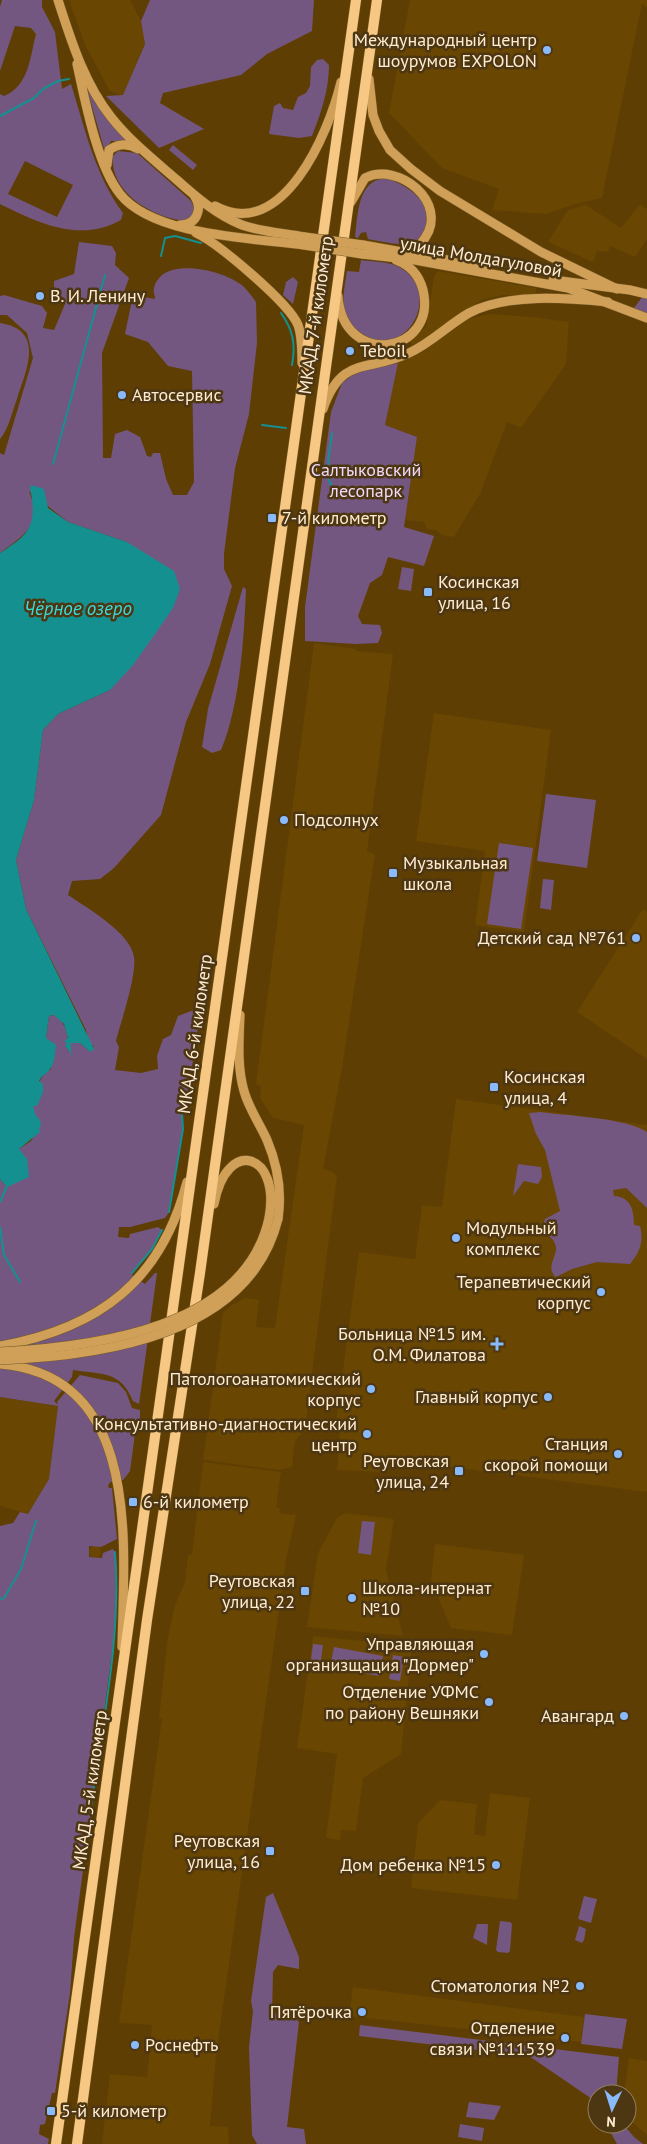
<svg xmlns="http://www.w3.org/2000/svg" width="647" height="2144" font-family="'PT Sans',sans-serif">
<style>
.built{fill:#694601}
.green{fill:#745780;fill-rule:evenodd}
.water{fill:#159091}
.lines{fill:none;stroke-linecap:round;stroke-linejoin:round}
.stream{stroke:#159091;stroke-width:2}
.secondary-casing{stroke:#7b5d28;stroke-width:10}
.trunk-casing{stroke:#7b5d28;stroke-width:11}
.secondary{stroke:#d0a058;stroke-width:9}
.trunk{stroke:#f6c884;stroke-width:10}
.secondary-bridge-casing{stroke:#7b5d28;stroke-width:10;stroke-linecap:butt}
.secondary-bridge{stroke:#d0a058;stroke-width:9}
.poi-dot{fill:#89bafc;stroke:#4d3612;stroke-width:2}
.labels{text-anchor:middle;stroke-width:5;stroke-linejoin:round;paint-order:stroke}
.poi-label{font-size:18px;fill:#ffecd2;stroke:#4d3612;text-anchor:end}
.street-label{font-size:18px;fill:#ffecd2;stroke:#4d3612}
.park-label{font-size:18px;fill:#f0d9fa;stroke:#4d3612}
.water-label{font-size:19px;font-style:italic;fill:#38dadc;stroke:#4d3612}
</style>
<rect width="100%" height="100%" fill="#5e3e03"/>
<!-- built -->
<g class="built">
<polygon points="69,0 130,0 141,21 145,43 123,96 110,91 85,45"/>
<polygon points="410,0 647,0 647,7 642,4 602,198 575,204 546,214 492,210 499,189 442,168 389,113"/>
<polygon points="640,204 647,209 647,239 635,257 610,246 608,252 597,251 593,262 548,242 568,210 586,205 621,228"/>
<polygon points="438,271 536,288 536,295 503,295 482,300 413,346 409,341 426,327 434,277"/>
<polygon points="488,314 533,317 569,322 566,364 521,428 507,422 480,494 454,537 442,535 436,530 427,529 424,522 405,520 417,437 385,425 398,363 419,354 466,320"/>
<polygon points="314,643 356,649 356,651 393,654 367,852 375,854 342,1068 323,1169 331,1171 337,1176 305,1429 295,1441 292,1467 279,1470 203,1460 223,1313 232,1305 245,1298 259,1300 256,1327 275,1328 304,1125 273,1118 260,1098 261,1087 256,1084"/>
<polygon points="434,713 551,730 524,932 475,925 485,851 416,841"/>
<polygon points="643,909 647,912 647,1059 577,1012"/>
<polygon points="456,1099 647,1125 647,1492 388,1459 386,1472 337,1470 340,1430 335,1429 359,1252 415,1259 422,1205 442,1207"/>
<polygon points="0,1397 58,1406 49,1479 28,1514 0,1506"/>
<polygon points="203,1462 281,1472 276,1508 280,1508 279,1513 296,1515 286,1560 216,2056 210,2126 228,2127 229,2144 102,2144 110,2074 147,2077 152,2025 119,2023 162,1719 159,1718 168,1637 175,1605 185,1582 188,1556 192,1554"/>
<polygon points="345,1513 394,1519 386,1570 403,1636 307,1627 318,1553 337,1518"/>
<polygon points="435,1544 524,1555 512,1635 451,1628 431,1580"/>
<circle cx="95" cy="1552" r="6"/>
<polygon points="313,1636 412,1646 401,1754 363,1778 356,1831 341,1830 340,1840 326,1838 337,1754 297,1748"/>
<polygon points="490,1793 530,1798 517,1900 411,1888 418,1823 440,1800 477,1804 474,1834 485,1836"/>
<polygon points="353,1987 584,2017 581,2042 349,2016"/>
<polygon points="629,2058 647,2061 647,2135 634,2124 627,2114 627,2094 624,2094"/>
</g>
<!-- green -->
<g class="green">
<path d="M2,0H42V7L55,32L62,89L71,84C85,129 95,175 123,213L121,220C80,243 38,223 0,204V94L4,96C29,86 30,57 36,34L31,28L15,26L0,71V7ZM25,161L73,185L57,217L8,194Z"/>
<polygon points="150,0 314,0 312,31 267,54 241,75 163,93 160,103 204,129 159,148 106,96 123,95 145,44 141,21"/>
<path d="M323,59L329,65C329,90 321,113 312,136L299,138L269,134L274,106L280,103L283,108L293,110L298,97L306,93L310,86L311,67L317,60Z"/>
<polygon points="87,89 105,117 128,141 111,141 105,152"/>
<polygon points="173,145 197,165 193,170 169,150"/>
<path d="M118,151L137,153L191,201L194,208L193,216L187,221C155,219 109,193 113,156Z"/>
<path d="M386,178C406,184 438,205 425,230C422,236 417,241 411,243C398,246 380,241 368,239L366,232L361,233L358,238L355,237C358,215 357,180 386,178Z"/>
<path d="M79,242L112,246L116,253L115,265L129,278L102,353L103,458H111L115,434L127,430L140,437L147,456L151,457L153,453H160L166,479L173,495H187L194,482L192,371L168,366L148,342L125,334L133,295L155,299C155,296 153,291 154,288C162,256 219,270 237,282C245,286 251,295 256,302L257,343L253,378L249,414L235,468L224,554V569L232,586L210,664L186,722L161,815L114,868L100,879L72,881L68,895C87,908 131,933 134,957C137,975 121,1021 116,1041L119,1047L115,1070L141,1073L158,1069L157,1056L163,1039L171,1035L178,1016L194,1010L200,1013L186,1108L182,1113L183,1129L169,1212L165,1218L130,1227H119L118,1237L129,1238L130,1234L158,1227L162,1230L152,1249L132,1273V1275L145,1284L155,1273H157L139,1404L133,1401C120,1370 103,1375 73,1370L72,1377L54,1401L58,1405L57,1402L80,1375L118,1383L126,1392L132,1408L140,1410V1420L136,1426L130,1471L123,1480L110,1482L108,1486L109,1488H112L117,1539L101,1547L89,1546V1557L102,1558L103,1553L113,1549L115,1552L116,1598L114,1637L74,1938L70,1993L55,2093H52L45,2124L40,2125L39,2134L49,2139L48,2144H0V1526L13,1523L20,1512L28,1514L49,1479L58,1406L0,1397V1179L7,1187L19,1149L31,1141L39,1128C38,1122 35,1118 34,1112C29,1098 39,1076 51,1069L46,1038L49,1016L54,1015C65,1022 68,1032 68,1045L65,1046L70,1052L71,1043H80L90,1052L94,1046L89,1044L86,1030L26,909L16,860L34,800L43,730L58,714L110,690L127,542L68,522L29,491C43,525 24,535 0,553V453L4,455L33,358L27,333L7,315H0V296L4,295L42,306L47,313L43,328L54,330L65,304L64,298L54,292V281L74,274Z"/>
<path d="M361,260C373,262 388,261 399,267C444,291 408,361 364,335C337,319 343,297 347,271L359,272Z"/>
<polygon points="293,277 298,282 293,304 283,295 286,282"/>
<polygon points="643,296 647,299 647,314 634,308"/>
<path d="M0,323C46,330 26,371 17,399C12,412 9,428 0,439Z"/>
<polygon points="398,363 385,425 417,437 404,527 434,536 424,566 388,557 382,575 370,583 358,616 362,624 380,625 382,633 378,643 356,644 305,641 305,607 331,412 342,383 358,371"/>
<polygon points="402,567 414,569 411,591 398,589"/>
<path d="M243,587L246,589C244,637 240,705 221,750L212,753L202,747L208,709Z"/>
<polygon points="546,794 596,800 587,868 537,861"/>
<polygon points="499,843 533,848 521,929 487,924"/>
<polygon points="543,879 554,880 551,910 540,908"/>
<path d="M541,1112C569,1116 626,1118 647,1132V1208L626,1188L613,1190L614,1196C631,1197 634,1210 634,1225L640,1226C644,1242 640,1252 630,1264L597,1262L572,1269L556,1277C545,1268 557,1257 556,1247C554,1237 546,1235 542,1228L545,1219L560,1211L545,1150L536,1134L529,1113Z"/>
<polygon points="518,1164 541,1167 542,1177 538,1184 524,1181 513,1196"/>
<polygon points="362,1521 375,1522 371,1555 358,1553"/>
<polygon points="313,1644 323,1645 320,1669 310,1668"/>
<polygon points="334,1647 383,1656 379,1676 330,1667"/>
<polygon points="393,1655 404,1657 400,1681 389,1679"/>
<polygon points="273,1893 299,1957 299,1969 278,1965 273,1972 272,2013 294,2017 299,2022 287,2127 304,2129 306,2144 257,2144 252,2135 249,2047 253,2011 251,2001 266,1897"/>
<polygon points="584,1896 597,1899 591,1923 578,1919"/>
<polygon points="500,1921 510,1922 512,1924 510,1951 508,1953 498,1952 496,1950"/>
<polygon points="477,1924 488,1924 487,1945 473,1938"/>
<polygon points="579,1926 586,1929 584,1940 582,1943 575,1940"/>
<polygon points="585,2014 627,2019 622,2049 581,2044"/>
<polygon points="360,2025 619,2057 616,2094 597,2094 597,2108 592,2099 529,2056 359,2036"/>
<polygon points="469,2102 501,2106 494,2120 466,2117"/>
<polygon points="460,2124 484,2128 482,2141 458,2137"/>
<polygon points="606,2124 623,2124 634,2137 643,2144 617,2144"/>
</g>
<!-- water -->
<path class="water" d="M31,485L44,489L48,508L68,522L127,542L174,571L180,589L173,608L155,634L133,665L110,690L58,714L43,730L34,800L16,860L26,909L94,1049L90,1052L80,1043H71V1059L70,1052L65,1046L67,1043L64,1041L68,1038L64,1024L54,1015L49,1016L46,1038L56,1045C55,1052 55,1063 50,1069C47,1074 42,1075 39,1081L43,1084V1092L37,1106H33L36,1116L40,1120L41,1126L39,1128L40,1132L19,1149L27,1159L29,1177L7,1187L0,1179V553C23,538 36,530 32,500C32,494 29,491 31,485Z"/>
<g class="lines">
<!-- stream -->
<g class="stream">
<polyline points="0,116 34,98 43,89 58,81 69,79"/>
<polyline points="161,256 165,238 175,236 201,243"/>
<path d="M281,313C293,330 296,344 292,365"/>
<polyline points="262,425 286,428"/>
<path d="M332,433C330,453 320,483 340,496"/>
<polyline points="53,464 105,275"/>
<polyline points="0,1202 7,1186"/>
<polyline points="169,1212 183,1129 182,1113"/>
<polyline points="0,1227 4,1255 20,1282"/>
<polyline points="132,1273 152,1249 162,1230"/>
<polyline points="0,1599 4,1598 21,1569 36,1521"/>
<path d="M90,1815C101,1730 122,1636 115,1552"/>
</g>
<!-- secondary casing -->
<g class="secondary-casing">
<g id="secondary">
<path d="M58,0C71,40 84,83 111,117C130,141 154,160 177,180C196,197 217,215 242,225C262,232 284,233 305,237"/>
<path d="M77,64C85,100 97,165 120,194C153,236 253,238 304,245"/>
<polyline points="369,79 373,115 379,131 390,150 411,169 440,191 541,252 617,289"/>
<path d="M107,165L109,150C119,143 128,143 138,149"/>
<path d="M351,202L365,178C399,161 449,203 425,238C421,245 414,249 406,249"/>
<path d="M215,206C283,243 329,132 341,82"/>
<path d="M180,225C196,225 203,210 195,197"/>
<path d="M196,233C218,243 289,303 298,325C302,336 302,351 302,363"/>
<polyline points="363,245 487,267"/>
<polyline points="362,254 415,260 568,288 647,318"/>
<polyline points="553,280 630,290 647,294"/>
<path d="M338,296C343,369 438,354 423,290C419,275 410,265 396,260"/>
<path d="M323,409C342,354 368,373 409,353C431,343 448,325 469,313C507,293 567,298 608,302"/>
<path d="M240,1015C239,1041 237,1067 244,1091C249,1109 260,1124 267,1140C278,1166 282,1192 278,1219"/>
<path d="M214,1204C227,1136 281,1153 269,1218"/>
<path d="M0,1346C100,1328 161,1281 187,1182"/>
<path d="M0,1364C142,1376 124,1544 122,1647"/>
</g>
</g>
<!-- trunk casing -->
<g class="trunk-casing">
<g id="trunk">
<polyline points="56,2144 356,0"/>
<polyline points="77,2144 147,1620 200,1273 377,0"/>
</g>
</g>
<!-- secondary -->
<use href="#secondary" class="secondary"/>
<!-- trunk -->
<use href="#trunk" class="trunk"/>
<!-- secondary-bridge casing -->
<g class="secondary-bridge-casing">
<g id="secondary-bridge">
<polyline points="305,237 363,245"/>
<polyline points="304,245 362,254"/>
<path d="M0,1352C93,1347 245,1329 269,1218"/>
<path d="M0,1360C101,1356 249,1336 278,1219"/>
</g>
</g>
<!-- secondary-bridge -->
<use href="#secondary-bridge" class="secondary-bridge"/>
</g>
<!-- markers -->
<g class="poi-dot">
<circle cx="547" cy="50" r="5"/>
<circle cx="40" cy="296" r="5"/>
<circle cx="350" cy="351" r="5"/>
<circle cx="122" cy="395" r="5"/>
<rect x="267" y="513" width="10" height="10" rx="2.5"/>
<rect x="423" y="587" width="10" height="10" rx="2.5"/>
<circle cx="284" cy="820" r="5"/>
<rect x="388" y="868" width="10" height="10" rx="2.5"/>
<circle cx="636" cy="938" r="5"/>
<rect x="489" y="1082" width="10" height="10" rx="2.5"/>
<circle cx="456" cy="1238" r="5"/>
<circle cx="601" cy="1292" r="5"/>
<path d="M494.5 1336.5h5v5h5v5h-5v5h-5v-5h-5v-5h5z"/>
<circle cx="371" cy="1389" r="5"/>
<circle cx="548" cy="1397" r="5"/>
<circle cx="367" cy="1434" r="5"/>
<circle cx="618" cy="1454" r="5"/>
<rect x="454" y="1466" width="10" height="10" rx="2.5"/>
<rect x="128" y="1497" width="10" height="10" rx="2.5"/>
<rect x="300" y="1586" width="10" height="10" rx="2.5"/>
<circle cx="352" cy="1598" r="5"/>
<circle cx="484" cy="1654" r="5"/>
<circle cx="489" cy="1702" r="5"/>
<circle cx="624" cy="1716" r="5"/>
<rect x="265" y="1846" width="10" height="10" rx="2.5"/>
<circle cx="496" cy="1865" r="5"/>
<circle cx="580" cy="1986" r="5"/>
<circle cx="362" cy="2012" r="5"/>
<circle cx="565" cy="2038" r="5"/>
<circle cx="135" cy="2045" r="5"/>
<rect x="46" y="2106" width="10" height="10" rx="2.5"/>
</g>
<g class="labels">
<!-- poi labels -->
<g class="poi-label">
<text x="537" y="46">Международный центр<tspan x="537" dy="21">шоурумов EXPOLON</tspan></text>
<text x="50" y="302" text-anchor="start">В. И. Ленину</text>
<text x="360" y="357" text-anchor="start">Teboil</text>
<text x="132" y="401" text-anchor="start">Автосервис</text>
<text x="282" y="524" text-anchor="start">7-й километр</text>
<text x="438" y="588" text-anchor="start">Косинская<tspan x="438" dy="21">улица, 16</tspan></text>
<text x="294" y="826" text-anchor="start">Подсолнух</text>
<text x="403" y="869" text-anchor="start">Музыкальная<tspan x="403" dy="21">школа</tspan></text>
<text x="626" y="944">Детский сад №761</text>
<text x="504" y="1083" text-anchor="start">Косинская<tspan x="504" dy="21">улица, 4</tspan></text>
<text x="466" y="1234" text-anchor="start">Модульный<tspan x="466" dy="21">комплекс</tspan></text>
<text x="591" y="1288">Терапевтический<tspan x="591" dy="21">корпус</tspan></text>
<text x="486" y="1340">Больница №15 им.<tspan x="486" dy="21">О.М. Филатова</tspan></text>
<text x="361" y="1385">Патологоанатомический<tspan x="361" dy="21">корпус</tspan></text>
<text x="538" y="1403">Главный корпус</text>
<text x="357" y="1430">Консультативно-диагностический<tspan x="357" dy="21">центр</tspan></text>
<text x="608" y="1450">Станция<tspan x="608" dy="21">скорой помощи</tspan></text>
<text x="449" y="1467">Реутовская<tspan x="449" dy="21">улица, 24</tspan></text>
<text x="143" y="1508" text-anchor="start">6-й километр</text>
<text x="295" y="1587">Реутовская<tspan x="295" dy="21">улица, 22</tspan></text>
<text x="362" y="1594" text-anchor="start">Школа-интернат<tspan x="362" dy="21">№10</tspan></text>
<text x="474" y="1650">Управляющая<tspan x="474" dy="21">организщация "Дормер"</tspan></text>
<text x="479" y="1698">Отделение УФМС<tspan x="479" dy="21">по району Вешняки</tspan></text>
<text x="614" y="1722">Авангард</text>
<text x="260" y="1847">Реутовская<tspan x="260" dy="21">улица, 16</tspan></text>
<text x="486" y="1871">Дом ребенка №15</text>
<text x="570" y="1992">Стоматология №2</text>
<text x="352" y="2018">Пятёрочка</text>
<text x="555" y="2034">Отделение<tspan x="555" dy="21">связи №111539</tspan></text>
<text x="145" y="2051" text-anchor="start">Роснефть</text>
<text x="61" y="2117" text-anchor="start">5-й километр</text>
</g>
<!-- street labels -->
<g class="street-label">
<text transform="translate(481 257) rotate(10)" y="6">улица Молдагуловой</text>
<text transform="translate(316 315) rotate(-82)" y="6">МКАД, 7-й километр</text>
<text transform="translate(195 1034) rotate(-82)" y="6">МКАД, 6-й километр</text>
<text transform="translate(90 1790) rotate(-82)" y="6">МКАД, 5-й километр</text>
</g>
<!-- park labels -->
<g class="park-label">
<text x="366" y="476">Салтыковский<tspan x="366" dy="21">лесопарк</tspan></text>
</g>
<!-- water labels -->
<g class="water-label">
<text x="78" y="615">Чёрное озеро</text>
</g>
</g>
<!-- north arrow -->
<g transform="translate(612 2109) rotate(184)"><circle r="24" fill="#4d3612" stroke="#947f5f"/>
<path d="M0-4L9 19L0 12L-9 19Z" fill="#89bafc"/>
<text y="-8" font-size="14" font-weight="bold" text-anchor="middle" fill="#ffecd2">N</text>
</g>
</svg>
